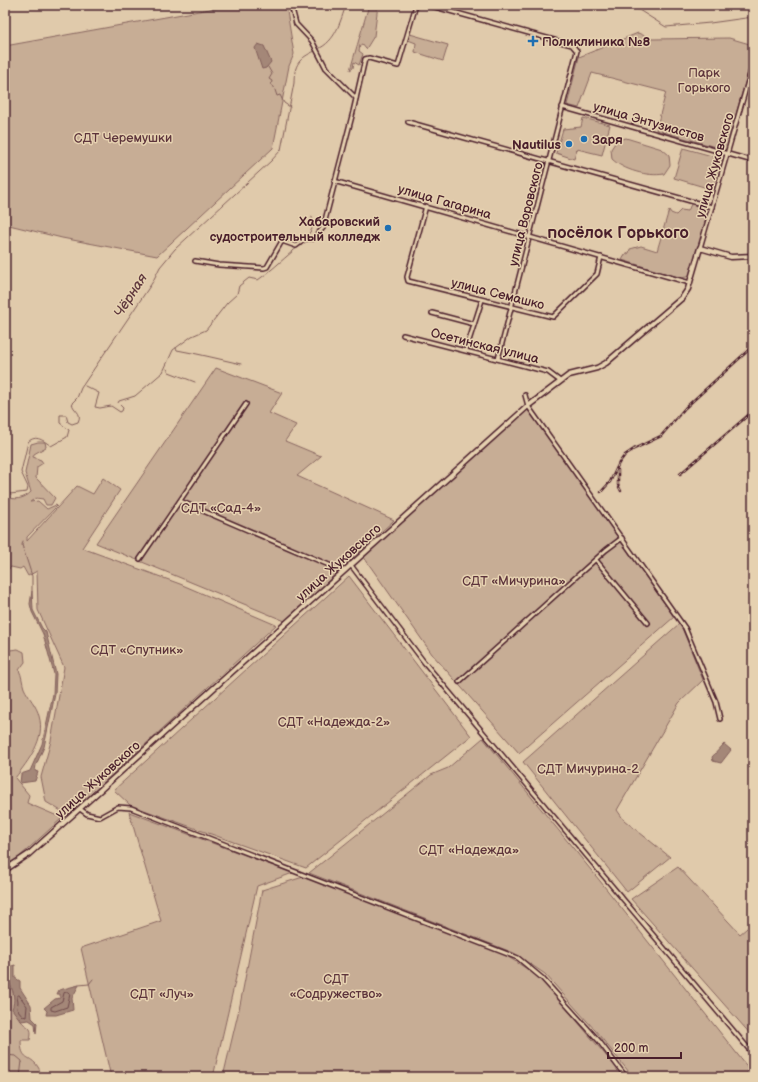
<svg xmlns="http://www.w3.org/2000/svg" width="758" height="1082" font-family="'Balsamiq Sans',sans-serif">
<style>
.green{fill:#c7ad95;stroke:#886660}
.water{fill:#a48778;stroke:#805d59}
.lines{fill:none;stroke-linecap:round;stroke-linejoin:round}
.shore{stroke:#6e494a;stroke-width:1}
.stream{stroke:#805d59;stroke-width:1}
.minor-casing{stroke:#4a1f2b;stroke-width:6}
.major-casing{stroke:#4a1f2b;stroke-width:7}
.minor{stroke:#e6d1b0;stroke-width:3}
.major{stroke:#e6d1b0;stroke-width:4}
.rail-casing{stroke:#4a1f2b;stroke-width:2.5}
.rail{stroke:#e6d1b0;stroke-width:1;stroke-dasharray:3;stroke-linecap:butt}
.poi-dot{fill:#1f6fb2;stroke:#e6d1b0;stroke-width:1.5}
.labels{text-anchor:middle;stroke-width:3;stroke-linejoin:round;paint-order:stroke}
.poi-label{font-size:13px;font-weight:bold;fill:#4a1f2b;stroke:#e6d1b0;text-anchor:start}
.park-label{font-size:13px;fill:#5d343b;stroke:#e6d1b0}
.street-label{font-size:13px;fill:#4a1f2b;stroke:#e6d1b0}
.water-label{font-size:14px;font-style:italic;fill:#60393e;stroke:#e6d1b0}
.district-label{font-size:17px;font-weight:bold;fill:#4a1f2b;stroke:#e6d1b0}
</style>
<rect width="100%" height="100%" fill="#e0caab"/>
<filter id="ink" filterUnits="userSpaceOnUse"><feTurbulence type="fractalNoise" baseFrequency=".025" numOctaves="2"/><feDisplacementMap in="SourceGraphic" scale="8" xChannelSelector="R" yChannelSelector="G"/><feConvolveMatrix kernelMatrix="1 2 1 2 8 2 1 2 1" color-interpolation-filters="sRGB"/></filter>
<g filter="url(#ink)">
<!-- green -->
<g class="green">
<polygon points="232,5 286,5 294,54 289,66 273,148 157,256 62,238 5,224 5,46"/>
<polygon points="369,5 378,5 374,36 366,49 362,44 360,45 359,51 363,54 359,65 354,62 353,68 350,70"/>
<polygon points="638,33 652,39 729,38 753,45 753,54 726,150 656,130 666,92 592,73 579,108 567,105 579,57"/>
<polygon points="410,34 448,45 443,61 415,52 416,43 408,40"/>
<polygon points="583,118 610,125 602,155 577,149 574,159 556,153 563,129 581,127"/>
<path d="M626,138L662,149L669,155L670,165L664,174C648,177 623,170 612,159L611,149L617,140Z"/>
<polygon points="683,148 723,159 714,190 674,178"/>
<polygon points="691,204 710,209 691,276 681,278 622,260 625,255 629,253 630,249 641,246 657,251 669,210 671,213 676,215 681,210 688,211"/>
<polygon points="216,368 282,393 269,413 296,425 285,441 321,456 297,476 394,520 285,621 96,543"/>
<polygon points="527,408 674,617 519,753 432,654 363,556"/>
<path d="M38,442H45L46,447L34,454L33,457L41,460L43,463L37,467L36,478L55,498L51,505H46L43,499L36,498L30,502L38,501L47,509L56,505L57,506L27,537V541L77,486L93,494L103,478L120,490L82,548L180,584L276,625L68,815L46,802L41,777L51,741L64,667L38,610L37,571L28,576L23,567L20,569L11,567L5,571V496C14,501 24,499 31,492L25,473L31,444Z"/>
<polygon points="349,576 471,736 306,868 130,805 114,790"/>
<polygon points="680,623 703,680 679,703 617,810 624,820 670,857 627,892 523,762"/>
<path d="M5,645L10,650L18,649L24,652L25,662L19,670C22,676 22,682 24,688C28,697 37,706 39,716C46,739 28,761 15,778L29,795L27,803L62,818L17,859L5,865Z"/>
<polygon points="483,738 600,881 753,1074 753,1077 633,1077 595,1030 545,974 514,953 309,873 431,775 448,768"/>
<polygon points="129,812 293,873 257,886 213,1077 111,1077 81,948 161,921"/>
<polygon points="678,867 740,934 753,923 753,1037 631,899"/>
<polygon points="303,877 499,951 535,974 546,984 624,1077 223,1077 240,1005 262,890"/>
<path d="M5,974C15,988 13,1003 20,1019C25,1029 34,1024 30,1040H21C21,1062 30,1054 38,1067C40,1069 40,1074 41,1077H5Z"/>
</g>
<!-- water -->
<g class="water">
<polygon points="258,44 264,46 271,62 266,68 262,69 255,48"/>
<polygon points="32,591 33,610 42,628 46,632 56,674 55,694 44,747 36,765 35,771 38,772 35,781 20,783 21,774 30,771 42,744 53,694 54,674 43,634 32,612 30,604"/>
<polygon points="724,744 731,750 721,763 713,761 712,757"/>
<path d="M15,965V978L20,981V988L31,1005L32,1018L37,1023L36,1034L35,1024L29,1020L21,1021L12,1009C19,990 5,982 5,968Z"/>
<polygon points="79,985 72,998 73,1010 56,1015 46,1015 47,1011 44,1008 55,999 60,998 60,994 57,994 59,990"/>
</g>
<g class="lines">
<!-- shore -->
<g class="shore">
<polygon points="68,992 70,994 67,1007 55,1011 51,1010 51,1007 62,1001 64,993"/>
<polygon points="19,995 27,1006 26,1017 23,1016 17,1009 18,1002 17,997"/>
</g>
<!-- stream -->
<g class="stream">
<polyline points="631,5 666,27 710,23 753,17"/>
<path d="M318,49C336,41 340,22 346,5"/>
<polyline points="268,67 272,74 269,79 272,81 271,85 274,87 277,96 280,95 284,103 290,107"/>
<polyline points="306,238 312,229 312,217"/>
<path d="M176,348L177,350C199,354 219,359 241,364"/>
<polyline points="167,369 169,372 195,382"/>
<path d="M85,386L99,393L95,407L100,408L111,406L120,412L122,411L123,408L118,403L119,401L135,396L163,372L173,350L192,336L206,330L227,303L237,294L239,286L249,278L258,280C271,271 281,261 293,251C297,247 302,247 305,241"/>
<path d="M5,486L10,494L27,492L28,487L21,472L28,442C36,434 44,441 51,446L67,437L69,430L60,423V415H66L68,422L72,424L78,422C83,412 73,411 72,403L77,398L81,388L152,283L160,267L175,249L271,161L281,150L294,83C294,65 299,58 315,51"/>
<polyline points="23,541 22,545 32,576 32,591"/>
<polyline points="79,985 89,984 93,979"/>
<polyline points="5,1055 16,1056 22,1061 20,1077"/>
</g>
<!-- minor casing -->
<g class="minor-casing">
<g id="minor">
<polyline points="291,5 296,24 312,41 326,68 356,98"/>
<polyline points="428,5 572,45 577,51 498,359"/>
<polyline points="674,6 685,5"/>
<polyline points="562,107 753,161"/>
<polyline points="408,122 712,207"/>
<polyline points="334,181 690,283"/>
<polyline points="426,206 407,277 408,281 553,317 597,274 601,257"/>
<polyline points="700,248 753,64"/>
<polyline points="195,261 219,265 264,268 267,267 282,241 296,246 305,239 313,239 323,228 353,112 365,59 369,58 398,66 416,5"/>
<polyline points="432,313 474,324"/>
<polyline points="403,335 548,372 560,381"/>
<polyline points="466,350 482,300"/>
<polyline points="525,395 528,406 685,628 716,702 720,719"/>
<polyline points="180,501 343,571"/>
<polyline points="140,559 246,404"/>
<polyline points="596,560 648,623"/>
<polyline points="350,564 424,662 753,1054"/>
<polyline points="459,682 606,550 622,538"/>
<polyline points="80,809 87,814 100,817 118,807 131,808 518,958 542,978 599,1041 626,1077"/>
</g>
</g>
<!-- major casing -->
<g class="major-casing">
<polyline id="major" points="5,870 29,854 528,406 569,375 597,368 606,363 682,298 688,289 700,248 731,257 753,256"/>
</g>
<!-- minor -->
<use href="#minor" class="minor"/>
<!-- major -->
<use href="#major" class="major"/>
<!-- rail casing -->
<g class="rail-casing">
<g id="rail">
<polyline points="618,470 618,485 621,491"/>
<polyline points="680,474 753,411"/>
<polyline points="601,492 610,482 619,463 625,455 634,449 661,436 685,408 753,346"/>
</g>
</g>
<!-- rail -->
<use href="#rail" class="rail"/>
</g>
</g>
<!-- markers -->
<g class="poi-dot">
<path d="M531 35h4v4h4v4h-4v4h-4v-4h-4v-4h4z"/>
<circle cx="584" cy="139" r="4"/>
<circle cx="569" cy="144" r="4"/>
<circle cx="388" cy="228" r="4"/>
</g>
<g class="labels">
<!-- poi labels -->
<g class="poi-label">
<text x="542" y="46">Поликлиника №8</text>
<text x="592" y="144">Заря</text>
<text x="561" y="149" text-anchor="end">Nautilus</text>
<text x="380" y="226" text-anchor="end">Хабаровский<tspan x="380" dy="15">судостроительный колледж</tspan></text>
</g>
<!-- park labels -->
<g class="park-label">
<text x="704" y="77">Парк<tspan x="704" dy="15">Горького</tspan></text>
<text x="123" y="142">СДТ Черемушки</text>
<text x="221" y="512">СДТ «Сад-4»</text>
<text x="514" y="585">СДТ «Мичурина»</text>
<text x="137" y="654">СДТ «Спутник»</text>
<text x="334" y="726">СДТ «Надежда-2»</text>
<text x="588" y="773">СДТ Мичурина-2</text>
<text x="469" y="854">СДТ «Надежда»</text>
<text x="336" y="983">СДТ<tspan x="336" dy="15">«Содружество»</tspan></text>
<text x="162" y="998">СДТ «Луч»</text>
</g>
<!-- street labels -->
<g class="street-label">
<text transform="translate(649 121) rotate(16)" y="5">улица Энтузиастов</text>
<text transform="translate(714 165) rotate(-74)" y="5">улица Жуковского</text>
<text transform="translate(445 201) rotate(16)" y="5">улица Гагарина</text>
<text transform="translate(525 214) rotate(-76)" y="5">улица Воровского</text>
<text transform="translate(498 293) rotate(14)" y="5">улица Семашко</text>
<text transform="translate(485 345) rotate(14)" y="5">Осетинская улица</text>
<text transform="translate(338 562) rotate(-42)" y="5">улица Жуковского</text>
<text transform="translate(97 779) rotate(-42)" y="5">улица Жуковского</text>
</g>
<!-- water labels -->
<g class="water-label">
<text transform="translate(130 295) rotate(-57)" y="5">Чёрная</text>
</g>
<!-- district labels -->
<g class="district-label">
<text x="618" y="238">посёлок Горького</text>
</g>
</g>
<!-- margin -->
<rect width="758" height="1082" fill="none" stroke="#e6d1b0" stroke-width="20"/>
<rect x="10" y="10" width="738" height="1062" fill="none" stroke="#4a1f2b" stroke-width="1.5" filter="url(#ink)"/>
<!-- scale -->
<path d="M608 1052v6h73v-6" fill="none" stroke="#4a1f2b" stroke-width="2"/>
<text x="614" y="1052" font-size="12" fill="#4a1f2b" stroke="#e6d1b0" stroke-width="3" paint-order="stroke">200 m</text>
</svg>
